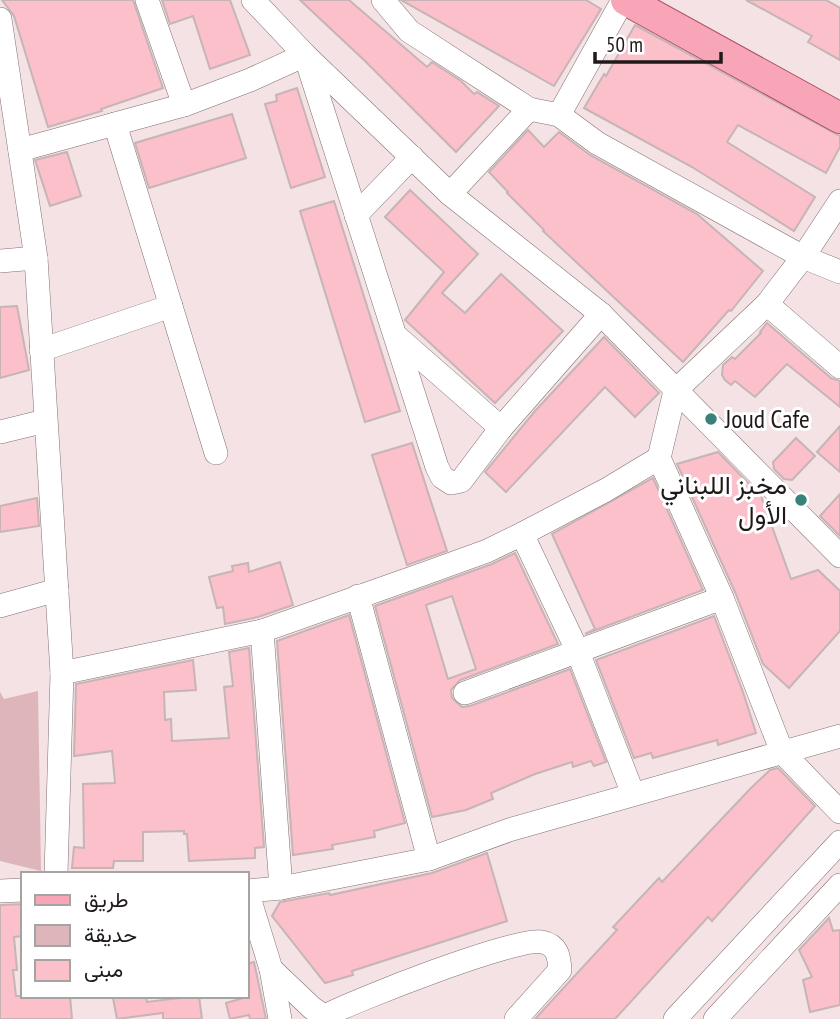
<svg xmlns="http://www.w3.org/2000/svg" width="840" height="1019" font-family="'PT Sans Narrow',Vazirmatn,sans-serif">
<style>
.green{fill:#ddb5bb}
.building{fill:#fbc0c9;stroke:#c6b4b7;stroke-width:2;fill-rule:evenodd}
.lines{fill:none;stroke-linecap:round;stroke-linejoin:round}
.minor-casing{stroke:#817173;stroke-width:24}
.major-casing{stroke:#aa4d62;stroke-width:32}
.minor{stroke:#fff;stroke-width:23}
.major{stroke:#f8a5b8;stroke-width:30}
.poi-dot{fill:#39817b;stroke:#fff;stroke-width:2.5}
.labels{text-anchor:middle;stroke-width:6;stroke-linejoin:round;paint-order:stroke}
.poi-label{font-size:26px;fill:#20191a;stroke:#fff;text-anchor:start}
</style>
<rect width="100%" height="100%" fill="#f4e2e4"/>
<!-- green -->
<polygon class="green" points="38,691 41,871 0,861 0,692 4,699"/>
<!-- building -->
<g class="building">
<polygon points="2,0 133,0 163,88 101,109 102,111 48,127 14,16"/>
<polygon points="162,0 230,0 250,55 210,69 193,16 170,24"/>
<polygon points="300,0 349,0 427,67 432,62 461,81 474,94 477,92 499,106 456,152 365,61"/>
<polygon points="401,0 586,0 601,9 554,86"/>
<polygon points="746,0 826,0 840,8 840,60 808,42 812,36"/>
<polygon points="635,25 840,136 840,147 826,173 738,125 727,142 815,197 794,231 692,167 584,108 604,74 606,76"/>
<polygon points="297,88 325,177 291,188 265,104 277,101 276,95"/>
<polygon points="232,114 246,158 149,188 135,143"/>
<polygon points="528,130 544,147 559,132 590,155 697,214 763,271 731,311 729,310 683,362 543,231 544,230 507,193 508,192 489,172"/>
<polygon points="67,152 81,196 50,206 35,160"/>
<polygon points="410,190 478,254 442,293 465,313 501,274 563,331 495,403 405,320 444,272 385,217"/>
<polygon points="334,201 400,411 365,422 300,211"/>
<polygon points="17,306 29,370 0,378 0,307"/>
<polygon points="767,323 831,378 840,381 840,407 787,364 755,397 735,381 731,385 725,380 722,375 723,365 732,357 735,359 761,333 760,332"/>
<polygon points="604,337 659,393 635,417 605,387 506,492 485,472 535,411"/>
<polygon points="840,426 840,472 817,452"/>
<polygon points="796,438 815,456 792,480 784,479 774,469 773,462"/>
<polygon points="412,443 447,551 407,565 372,455"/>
<polygon points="718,452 761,496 791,579 818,570 840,591 840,631 789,688 763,664 735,592 677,464"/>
<polygon points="653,478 703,590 585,634 595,629 552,534"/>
<polygon points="840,494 840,536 820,516"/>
<polygon points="37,498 39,526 0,532 0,506"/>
<path d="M515,553L558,644L460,680L451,690L452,698L462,707L470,706L570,669L606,762L594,766L591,761L573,767L572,762L535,774L491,793L493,799L466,810L432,817L375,606L492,564ZM452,596L476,669L448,679L426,605Z"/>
<polygon points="280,562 293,605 258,617 225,624 223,607 217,608 209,577 233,571 232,566 248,563 249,572"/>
<polygon points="349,615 405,823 374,831 375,837 332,845 333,849 293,855 277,641"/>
<polygon points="714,616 743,692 756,733 718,745 717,740 653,758 651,753 634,758 596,660"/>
<polygon points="249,648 264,847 255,848 255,858 189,861 187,834 184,834 184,831 143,832 143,861 114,861 113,868 72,868 74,847 84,848 83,784 115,783 112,751 74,756 76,684 193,660 196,690 164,692 165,720 171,719 172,741 229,738 224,687 233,686 229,652"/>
<polygon points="778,768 815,806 712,921 708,917 615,1019 535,1019 617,930 613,927 659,878 662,882 750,789 770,770"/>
<polygon points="487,853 507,921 352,971 353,975 325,983 272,916 280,902 329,893 330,895 432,873"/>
<polygon points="23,904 23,936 14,937 17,970 13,970 16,996 70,996 72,1019 0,1019 0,905"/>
<polygon points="829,918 833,931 840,930 840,1005 810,1012 803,980 812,977 799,950"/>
<polygon points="254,962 266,1019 250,1019 249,1015 230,1019 226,1003 247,997 247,964"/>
<polygon points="124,996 146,996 147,1002 179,998 179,996 199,996 202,1019 163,1019 163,1013 117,1019 113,998"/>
</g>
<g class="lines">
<!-- minor casing -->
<g class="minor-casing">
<g id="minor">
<polyline points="147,0 184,105"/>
<polyline points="253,0 305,55 450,194 601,314 840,556"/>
<polyline points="383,0 409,31 529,109 559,115 597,143 803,257 840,272"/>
<polyline points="0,19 36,258 62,673 56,874"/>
<polyline points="559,115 623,0"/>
<polyline points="115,124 216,453"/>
<polyline points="20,150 184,105 250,80 305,55 437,467 442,477 451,483 461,481 501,428 601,314"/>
<polyline points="450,194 529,109"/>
<polyline points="840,201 803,257 767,304 675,391 659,458 722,598 782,752 840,812"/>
<polyline points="356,215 412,157"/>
<polyline points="0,261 36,258"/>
<polyline points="767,304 840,367"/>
<polyline points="396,336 501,428"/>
<polyline points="41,350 171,306"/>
<polyline points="0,432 45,421"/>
<polyline points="522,534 578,652 633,794"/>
<polyline points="358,596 429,859"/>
<polyline points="0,606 57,590"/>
<polyline points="262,631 281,888"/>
<polyline points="62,673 262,631 429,572 487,551 522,534 606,490 659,458"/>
<polyline points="465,693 722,598"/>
<polyline points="0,891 23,890"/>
<polyline points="247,891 281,888 429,859 509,830 840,736"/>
<polyline points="247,891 271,969 280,1019"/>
<polyline points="271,969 312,1008 328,1019"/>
<path d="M325,1016C353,1001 518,936 542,942C558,945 559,957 560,970L516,1019"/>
<polyline points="675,1019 840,842"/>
<polyline points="715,1019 840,885"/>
</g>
</g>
<!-- major casing -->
<g class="major-casing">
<polyline id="major" points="626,0 840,118"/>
</g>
<!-- minor -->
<use href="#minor" class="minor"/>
<!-- major -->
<use href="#major" class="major"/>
</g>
<!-- markers -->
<g class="poi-dot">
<circle cx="711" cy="419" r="7"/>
<circle cx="801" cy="500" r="7"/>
</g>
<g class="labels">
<!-- poi labels -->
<g class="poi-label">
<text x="725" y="428">Joud Cafe</text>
<text x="787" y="494" text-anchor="end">مخبز اللبناني<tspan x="787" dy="30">الأول</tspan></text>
</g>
</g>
<!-- legend -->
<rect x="21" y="872" width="228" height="126" fill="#ffffff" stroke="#a6a3a3" stroke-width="2"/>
<rect x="35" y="895" width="35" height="10" fill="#f8a5b8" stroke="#a6a3a3" stroke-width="2"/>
<text x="84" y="907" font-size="21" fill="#20191a">طريق</text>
<rect x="35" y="925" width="35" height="21" fill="#ddb5bb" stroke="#a6a3a3" stroke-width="2"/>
<text x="84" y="942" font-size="21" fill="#20191a">حديقة</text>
<rect x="35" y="960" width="35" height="21" fill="#fbc0c9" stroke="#a6a3a3" stroke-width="2"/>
<text x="84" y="977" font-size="21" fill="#20191a">مبنى</text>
<!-- scale -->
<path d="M595 52v10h126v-10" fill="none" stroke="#20191a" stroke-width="3.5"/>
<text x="606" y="52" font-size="21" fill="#20191a" stroke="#ffffff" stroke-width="5" paint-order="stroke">50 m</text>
</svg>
